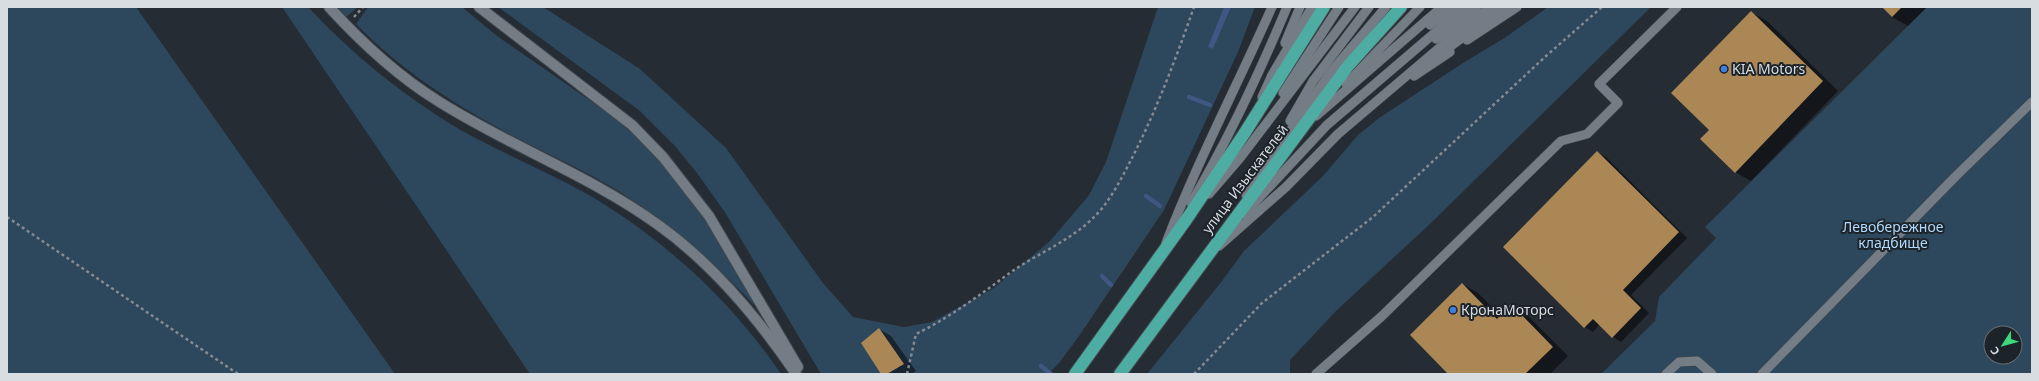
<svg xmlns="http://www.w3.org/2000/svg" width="2039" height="381" font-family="'Noto Sans',sans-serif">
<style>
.green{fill:#2d475d;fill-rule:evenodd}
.water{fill:#405683}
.shadow{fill:#0007}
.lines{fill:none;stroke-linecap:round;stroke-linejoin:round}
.stream{stroke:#405683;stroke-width:4.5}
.building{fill:#ab8756}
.lane-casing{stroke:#43494e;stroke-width:10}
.secondary-casing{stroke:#43494e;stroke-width:12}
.highway-casing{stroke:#43494e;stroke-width:14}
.path{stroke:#858b91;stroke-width:2.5;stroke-dasharray:3 3;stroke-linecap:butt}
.lane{stroke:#747d85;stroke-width:9}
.secondary{stroke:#747d85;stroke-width:10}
.highway{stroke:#4eada2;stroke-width:12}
.shop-dot{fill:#3f7fe0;stroke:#1c2329;stroke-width:1.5}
.labels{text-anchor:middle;stroke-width:4;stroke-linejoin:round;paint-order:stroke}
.poi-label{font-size:14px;fill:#d8dde1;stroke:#1c2329;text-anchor:start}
.street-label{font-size:14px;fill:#d8dde1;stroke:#1c2329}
.park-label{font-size:14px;fill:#afd8fc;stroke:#1c2329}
</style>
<rect width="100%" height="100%" fill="#252c33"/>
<!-- green -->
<g class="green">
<polygon points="7,7 136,7 395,374 7,374"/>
<path d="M282,7H308C353,55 402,95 459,129C513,160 574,181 625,218C686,260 739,312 781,374H530Z"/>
<polygon points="335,7 358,7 345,18"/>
<path d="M368,7H462L497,36L611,115L641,141L665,166L716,235L756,304L754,305C714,262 669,223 620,192C583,169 542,152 504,131C449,101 400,69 356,24Z"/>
<polygon points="498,7 543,7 640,69 726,148 823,283 853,317 904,327 932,322 994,288 1050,241 1079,207 1089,195 1106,162 1158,7 1255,7 1238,52 1164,210 1077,339 1059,363 1048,374 821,374 726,214 697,173 674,145 640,111"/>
<polygon points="1548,7 1651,7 1431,223 1336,311 1290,360 1290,374 1147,374 1222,281 1244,251 1323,176 1358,135 1379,118 1463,63 1506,37"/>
<path d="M1927,7H2032V374H1601L1655,321L1659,297L1716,238L1705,227ZM1991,333H2015V357H1991Z"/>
</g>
<!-- water -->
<polygon class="water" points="1224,7 1231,7 1213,49 1208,47"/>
<!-- shadow -->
<g class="shadow">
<polygon points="1883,7 1927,7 1908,26 1892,17"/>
<polygon points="1751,12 1767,21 1838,91 1751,181 1735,172 1710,130"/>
<polygon points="1597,152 1606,157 1687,238 1631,295 1649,313 1621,342 1613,337 1600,324 1593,332 1585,327"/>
<polygon points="1462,284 1478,293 1501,316 1512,306 1527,315 1568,356 1550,374 1450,374"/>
<polygon points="879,329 891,336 916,371 911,374 882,374"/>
</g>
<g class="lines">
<!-- stream -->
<g class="stream">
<polyline points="1189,97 1210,105"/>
<polyline points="1146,196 1160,206"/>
<polyline points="1102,276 1111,285"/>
<polyline points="1041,366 1051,374"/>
</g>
</g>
<!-- building -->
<g class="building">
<polygon points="1882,7 1902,7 1892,17"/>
<polygon points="1751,11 1823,81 1735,173 1700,139 1709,130 1671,93"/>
<polygon points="1597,151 1679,232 1623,290 1641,308 1612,338 1593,319 1584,328 1503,247"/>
<polygon points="1462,283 1497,319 1511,304 1553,347 1525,374 1448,374 1410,335"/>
<polygon points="879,328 904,364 887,374 881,374 861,343"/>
</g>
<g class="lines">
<!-- lane casing -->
<g class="lane-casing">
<g id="lane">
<polyline points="1430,25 1453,7"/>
<polyline points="1436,39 1477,7"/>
<polyline points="1467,40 1517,7"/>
<polyline points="1285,43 1300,7"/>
<polyline points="1443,52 1504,7"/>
<polyline points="1414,76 1450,52"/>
<polyline points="1346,84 1420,7"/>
<polyline points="1283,93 1339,7"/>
<polyline points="1262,97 1272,75 1312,7"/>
<polyline points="1316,116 1442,7"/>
<polyline points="1290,121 1313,81 1369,7"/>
<polyline points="1209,194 1240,158 1355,7"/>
<polyline points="1246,195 1330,73 1386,7"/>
<path d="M1191,203C1228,140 1259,74 1287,7"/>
<polyline points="1244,214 1327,125 1465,7"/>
<path d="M1166,243C1197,162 1237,86 1272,7"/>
<polyline points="1219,246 1286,187 1338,134 1464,27 1491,7"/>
<polyline points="1316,374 1382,316 1561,141 1587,134 1618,103 1599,84 1677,7"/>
<polyline points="1666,374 1679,362 1697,361 1712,374"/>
<polyline points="1762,374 1956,176 2032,102"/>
</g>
</g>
<!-- secondary casing -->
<g class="secondary-casing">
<g id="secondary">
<path d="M329,7C362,43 396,75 438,101C509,146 589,175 657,224C712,263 758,318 796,374"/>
<polyline points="479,7 632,125 663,157 709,216 798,367"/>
</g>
</g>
<!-- highway casing -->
<g class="highway-casing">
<g id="highway">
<polyline points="1075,374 1186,220 1244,134 1324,7"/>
<polyline points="1120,374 1348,66 1401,7"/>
</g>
</g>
<!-- path -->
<g class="path">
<polyline points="354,17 363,7"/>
<polyline points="7,217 238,374"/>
<path d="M907,374L916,334C951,317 982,293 1014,270C1039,253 1071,240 1093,218C1110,202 1121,179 1132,158C1157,109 1176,58 1194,7"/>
<polyline points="1194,374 1262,303 1373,217 1546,56 1602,7"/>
</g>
<!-- lane -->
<use href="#lane" class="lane"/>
<!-- secondary -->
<use href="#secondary" class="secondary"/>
<!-- highway -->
<use href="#highway" class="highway"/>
</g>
<!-- markers -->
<g class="shop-dot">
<circle cx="1724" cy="69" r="4"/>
<circle cx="1453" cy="310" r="4"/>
</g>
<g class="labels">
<!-- poi labels -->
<g class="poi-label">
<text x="1732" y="74">KIA Motors</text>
<text x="1461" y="315">КронаМоторс</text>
</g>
<!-- street labels -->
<g class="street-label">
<text transform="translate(1245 179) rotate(-53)" y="5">улица Изыскателей</text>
</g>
<!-- park labels -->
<g class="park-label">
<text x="1893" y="232">Левобережное<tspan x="1893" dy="16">кладбище</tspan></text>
</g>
</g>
<!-- border -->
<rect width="2039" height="381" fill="none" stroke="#d8dde1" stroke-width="16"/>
<!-- north arrow -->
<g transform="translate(2003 345) rotate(234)"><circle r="19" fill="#1c2329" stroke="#676d73"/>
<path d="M0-3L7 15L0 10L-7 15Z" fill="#3dd77d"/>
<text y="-6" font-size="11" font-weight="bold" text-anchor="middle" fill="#d8dde1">С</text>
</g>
</svg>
